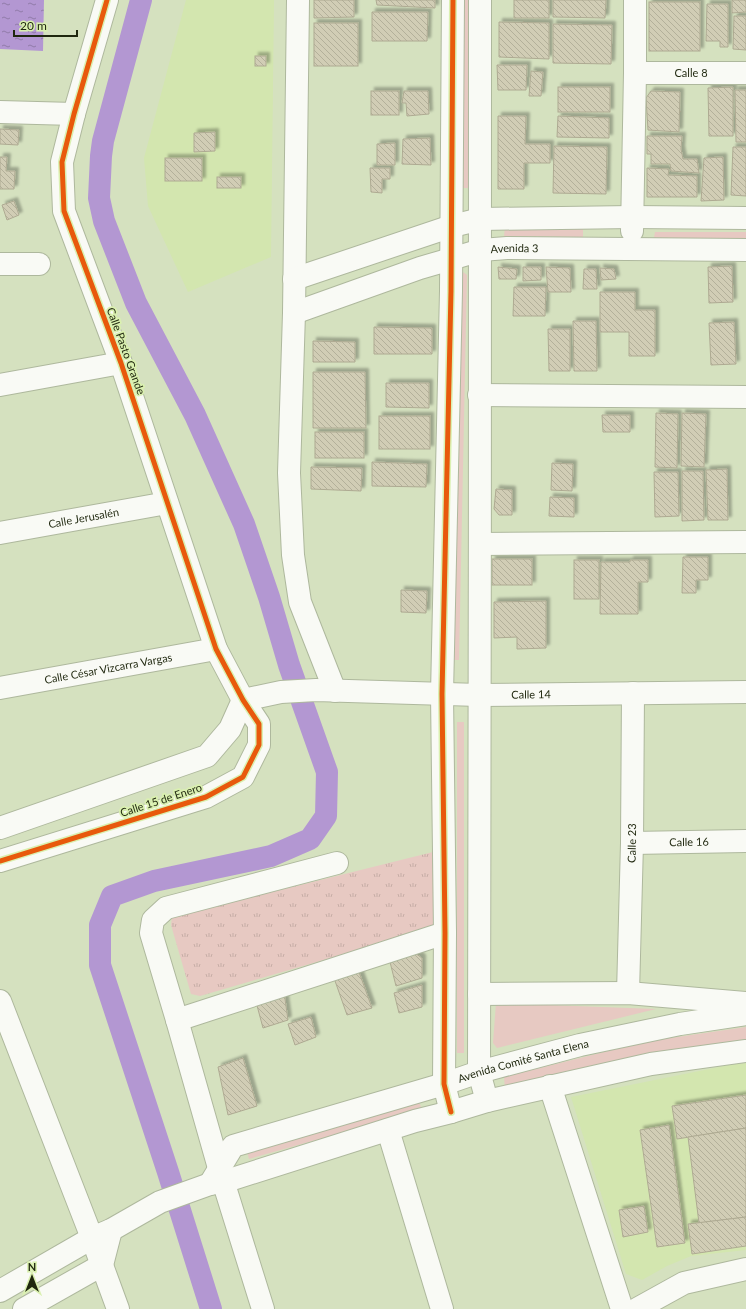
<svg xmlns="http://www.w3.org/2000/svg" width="746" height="1309" font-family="Lato,sans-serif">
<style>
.built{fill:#d3e6af}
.grass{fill:#e7c9c2}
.park{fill:url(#park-tufts)}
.water{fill:url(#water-ripples)}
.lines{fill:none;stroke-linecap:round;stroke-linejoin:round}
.canal{stroke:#b397d2;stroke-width:22}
.building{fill:url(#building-back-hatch);stroke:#aeaa92;filter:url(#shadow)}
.minor-casing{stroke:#aeb89d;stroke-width:24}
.tertiary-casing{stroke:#aeb89d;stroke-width:24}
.minor{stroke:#f9faf5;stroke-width:22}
.tertiary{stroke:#f9faf5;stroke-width:22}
.cycleway-casing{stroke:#daf0b0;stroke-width:8}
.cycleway{stroke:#e8590c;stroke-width:5}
.labels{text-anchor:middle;stroke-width:3.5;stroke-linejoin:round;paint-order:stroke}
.street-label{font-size:11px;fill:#1f270e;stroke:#daf0b0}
</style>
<defs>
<pattern id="park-tufts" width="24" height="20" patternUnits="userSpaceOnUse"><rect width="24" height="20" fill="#e7c9c2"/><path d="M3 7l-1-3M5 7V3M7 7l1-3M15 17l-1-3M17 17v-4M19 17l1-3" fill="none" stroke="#c6ada6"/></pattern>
<pattern id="water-ripples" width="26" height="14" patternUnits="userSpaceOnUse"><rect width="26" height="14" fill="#b397d2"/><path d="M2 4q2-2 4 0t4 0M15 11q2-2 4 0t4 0" fill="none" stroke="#917ba9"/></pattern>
<pattern id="building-back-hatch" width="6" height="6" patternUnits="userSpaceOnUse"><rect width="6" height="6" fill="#d1cdb5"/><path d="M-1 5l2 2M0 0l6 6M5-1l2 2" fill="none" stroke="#b3b09a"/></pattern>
<filter id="shadow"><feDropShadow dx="3.5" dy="-3.5" stdDeviation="1" flood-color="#0004"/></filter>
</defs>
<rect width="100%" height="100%" fill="#d5e1bf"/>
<!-- built -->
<g class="built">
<polygon points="186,0 274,0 271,257 188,292 148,206 144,158"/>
<polygon points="746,1063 746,1250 691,1256 667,1266 642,1280 626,1274 571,1097 729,1065"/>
</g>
<!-- grass -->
<g class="grass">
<polygon points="462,0 471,0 470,188 461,188"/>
<polygon points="505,227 583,228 583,237 504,236"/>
<polygon points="655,232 746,232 746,244 653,243"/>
<polygon points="463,272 467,275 459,660 453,660 460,276"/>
<rect x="457" y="722" width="7" height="331"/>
<polygon points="496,1003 656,1009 497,1048 493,1043"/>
<polygon points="746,1027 746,1039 643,1055 505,1089 504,1077 636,1044 670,1038"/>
<polygon points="418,1099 422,1110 249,1159 246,1147"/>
</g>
<!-- park -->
<polygon class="park" points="437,851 437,927 200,996 191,994 171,925 172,917"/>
<!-- water -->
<polygon class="water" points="0,0 44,0 43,51 0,49"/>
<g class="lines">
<!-- canal -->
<polyline class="canal" points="141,0 103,141 101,156 99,198 104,221 136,303 195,415 244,524 269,597 289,665 327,772 326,816 310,839 271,856 154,881 112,896 100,925 100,965 168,1172 211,1309"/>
</g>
<!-- building -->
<g class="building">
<polygon points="314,0 354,0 354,17 314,18"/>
<polygon points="376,0 435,0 435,8 377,5"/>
<rect x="514" y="0" width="35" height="18"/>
<polygon points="553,0 606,0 605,18 553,17"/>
<polygon points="732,0 746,0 746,12 732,13"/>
<rect x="649" y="2" width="51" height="49"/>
<polygon points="707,4 728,4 728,47 720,47 720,41 706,41"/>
<polygon points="372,12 428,12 427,41 372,41"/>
<polygon points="734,16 746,16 746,50 733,49"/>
<polygon points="499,22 549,23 549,59 499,57"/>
<rect x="314" y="23" width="44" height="43"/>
<polygon points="553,24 612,25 611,64 553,63"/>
<rect x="255" y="56" width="11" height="10"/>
<polygon points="497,65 527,65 526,90 498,90"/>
<polygon points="531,71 543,72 541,96 529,96"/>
<rect x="558" y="87" width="52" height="25"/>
<polygon points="733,87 733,136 709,136 708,88"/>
<polygon points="735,90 746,90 746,142 736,142"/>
<rect x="371" y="91" width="28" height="24"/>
<polygon points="404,91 428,91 429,114 407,116 406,103 402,103"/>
<polygon points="651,91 680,92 679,132 648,130 646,98"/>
<polygon points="498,116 526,116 525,144 550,144 550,163 524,163 524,189 498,189"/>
<polygon points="558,116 609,118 609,138 557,137"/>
<polygon points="0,129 19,130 18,145 0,144"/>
<polygon points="215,132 215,151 194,152 194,133"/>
<polygon points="647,136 682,136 681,149 683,159 697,159 699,173 671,171 670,164 651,164 651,154 647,154"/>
<polygon points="430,138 431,165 402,164 403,139"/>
<polygon points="395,143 395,165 377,165 377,144"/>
<polygon points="554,146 607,147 606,194 553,193"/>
<polygon points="733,147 746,147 746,196 731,195"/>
<polygon points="0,157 7,157 6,171 15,171 14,189 0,189"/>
<polygon points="723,157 724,200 701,201 704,158"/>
<rect x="165" y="158" width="37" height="23"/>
<polygon points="370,168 390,168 390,179 382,179 382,193 371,192"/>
<polygon points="647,168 669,169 668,175 697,176 697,197 647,197"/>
<rect x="217" y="177" width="24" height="11"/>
<polygon points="14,201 19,215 7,220 2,205"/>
<polygon points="732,266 733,302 709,303 708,267"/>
<polygon points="498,267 517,269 516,279 499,279"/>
<polygon points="523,267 541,267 541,280 523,281"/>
<polygon points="546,267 570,268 571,292 548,292"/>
<polygon points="600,268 614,269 616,279 601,280"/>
<polygon points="584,269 596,269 597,289 583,289"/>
<polygon points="514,287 546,287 545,316 513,316"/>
<polygon points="600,292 635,292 635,310 655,310 655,356 629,356 629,332 600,332"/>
<polygon points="573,321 596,321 597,371 574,371"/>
<polygon points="734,322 736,364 711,365 709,323"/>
<polygon points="374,327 432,328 432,354 374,354"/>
<polygon points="548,329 570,329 570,371 549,371"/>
<polygon points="313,341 355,342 355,362 313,362"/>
<polygon points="313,372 365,372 366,428 313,428"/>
<polygon points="386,383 429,383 429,408 386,407"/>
<polygon points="656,413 678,414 677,468 655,467"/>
<polygon points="682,413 706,414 704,467 681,466"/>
<polygon points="602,415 630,415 630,432 603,432"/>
<rect x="379" y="416" width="51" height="33"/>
<rect x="315" y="432" width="49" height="26"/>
<polygon points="372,462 427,464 426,487 372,486"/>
<polygon points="552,463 573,464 572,491 551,490"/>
<polygon points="311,467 362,468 361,491 311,489"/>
<polygon points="727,469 728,520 708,520 706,470"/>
<polygon points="682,471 703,471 704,520 682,521"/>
<polygon points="654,472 678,472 679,516 655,517"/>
<polygon points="496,489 512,490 512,515 499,515 494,509"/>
<polygon points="550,497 574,498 574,517 549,516"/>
<polygon points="683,557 708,557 708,580 696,580 696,593 682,593"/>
<rect x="492" y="559" width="40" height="26"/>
<rect x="574" y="560" width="25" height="39"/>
<polygon points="630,560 648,560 648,582 638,582 638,614 600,614 601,562 630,562"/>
<polygon points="401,590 427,591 426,613 401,612"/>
<polygon points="546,601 546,648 517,649 517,637 494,638 494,602"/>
<polygon points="415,953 422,958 422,978 396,986 390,962"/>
<polygon points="359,972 372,1008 347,1015 334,978"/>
<polygon points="422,985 422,1007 399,1013 394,993"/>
<polygon points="284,992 288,1020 263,1028 255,998"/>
<polygon points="311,1017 316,1037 295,1045 288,1024"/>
<polygon points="243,1058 257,1106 228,1115 218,1067"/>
<polygon points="746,1095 746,1128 677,1139 672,1106"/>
<polygon points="669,1125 685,1243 657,1247 640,1130"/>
<polygon points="746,1128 746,1217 699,1223 688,1137"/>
<polygon points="644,1206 648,1232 623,1237 619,1210"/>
<polygon points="746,1217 746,1246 692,1254 688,1224"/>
</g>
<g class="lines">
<!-- minor casing -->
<g class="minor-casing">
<g id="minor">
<polyline points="298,0 294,313 289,473 293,555 300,602 335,691"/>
<path d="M480,0C481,357 479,715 479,1072L487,1101"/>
<path id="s1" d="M635,73H746"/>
<polyline points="0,112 74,114"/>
<polyline points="632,231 635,73 635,0"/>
<polyline points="0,264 39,264"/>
<polyline points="294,279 452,226 481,219 632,217 746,218"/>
<path id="s2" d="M294,313L420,268L451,259L481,250L507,248L746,250"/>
<polyline points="0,385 121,363"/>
<polyline points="479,395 746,397"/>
<path id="s3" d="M0,533L167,503"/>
<polyline points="480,544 746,542"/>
<path id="s4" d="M0,688L216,649"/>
<path id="s5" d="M243,700L281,692L316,690L479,695L746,692"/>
<polyline points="0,828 207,756 230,729 243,700"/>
<path id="s6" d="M632,843L746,841"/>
<polyline points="0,861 206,797 243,777 259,745 259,724 243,700 216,649 121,363 64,211 62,162 74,114 107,0"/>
<path id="s7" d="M628,993L632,843L633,693"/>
<polyline points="479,994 628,993 746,1003"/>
<polyline points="0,1001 92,1238 118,1309"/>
<polyline points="177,1020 445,933"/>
<polyline points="550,1086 622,1309"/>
<polyline points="451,1112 444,1084 445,933 442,694 451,291 453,0"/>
<polyline points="388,1130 442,1309"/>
<polyline points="263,1309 219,1168 177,1020 151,933 153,920 166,908 337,863"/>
<polyline points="637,1309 684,1283 746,1269"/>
</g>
</g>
<!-- tertiary casing -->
<g class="tertiary-casing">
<g id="tertiary">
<path id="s8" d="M210,1184L233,1146L444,1084L479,1072L580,1045L680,1024L746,1014"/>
<polyline points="0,1291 92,1238 111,1230 160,1202 210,1184 223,1182 415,1121 451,1112 487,1101 651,1064 746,1051"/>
<polyline points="24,1309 102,1265 111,1230"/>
</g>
</g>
<!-- minor -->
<use href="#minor" class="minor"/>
<!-- tertiary -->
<use href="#tertiary" class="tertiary"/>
<!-- cycleway casing -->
<g class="cycleway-casing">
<g id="cycleway">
<polyline points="0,861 206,797 243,777 259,745 259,724 243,700 216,649 121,363 64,211 62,162 74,114 107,0"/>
<polyline points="451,1112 444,1084 445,933 442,694 451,291 453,0"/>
</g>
</g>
<!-- cycleway -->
<use href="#cycleway" class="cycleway"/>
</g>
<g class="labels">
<!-- street labels -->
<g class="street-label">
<text dy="4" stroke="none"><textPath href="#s1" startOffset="56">Calle 8</textPath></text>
<text dy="4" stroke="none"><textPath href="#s2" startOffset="231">Avenida 3</textPath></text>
<text transform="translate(126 351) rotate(70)" y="4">Calle Pasto Grande</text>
<text dy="4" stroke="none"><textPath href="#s3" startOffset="85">Calle Jerusalén</textPath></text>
<text dy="4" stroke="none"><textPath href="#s4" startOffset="110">Calle César Vizcarra Vargas</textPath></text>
<text dy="4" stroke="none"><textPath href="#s5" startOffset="289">Calle 14</textPath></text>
<text transform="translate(161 800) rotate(-18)" y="4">Calle 15 de Enero</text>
<text dy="4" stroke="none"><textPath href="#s6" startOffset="57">Calle 16</textPath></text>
<text dy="4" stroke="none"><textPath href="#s7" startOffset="150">Calle 23</textPath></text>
<text dy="4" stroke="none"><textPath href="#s8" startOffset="347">Avenida Comité Santa Elena</textPath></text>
</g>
</g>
<!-- north arrow -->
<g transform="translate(32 1277)" stroke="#daf0b0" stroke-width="3" paint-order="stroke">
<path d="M0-3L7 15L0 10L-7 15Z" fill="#1f270e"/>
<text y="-6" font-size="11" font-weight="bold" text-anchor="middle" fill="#1f270e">N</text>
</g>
<!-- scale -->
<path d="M14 30v6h63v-6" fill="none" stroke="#1f270e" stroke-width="2"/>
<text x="20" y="30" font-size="12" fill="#1f270e" stroke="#daf0b0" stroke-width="3" paint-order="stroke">20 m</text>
</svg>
